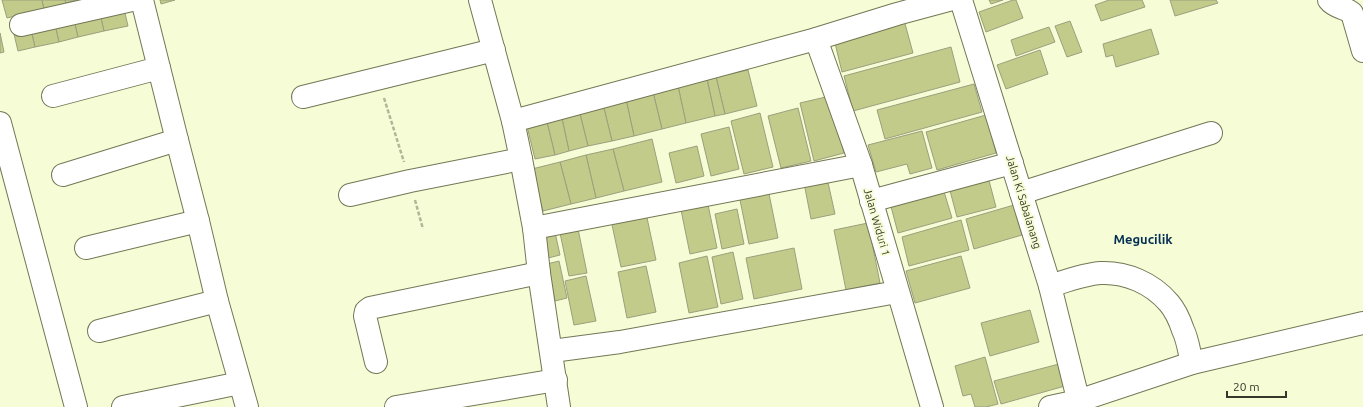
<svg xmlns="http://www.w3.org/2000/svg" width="1363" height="407" font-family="Ubuntu,sans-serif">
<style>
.building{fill:#c2cb8a;stroke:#9ba07d}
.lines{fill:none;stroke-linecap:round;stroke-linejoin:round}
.street-casing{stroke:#737755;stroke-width:24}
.path{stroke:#b2b698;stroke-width:2.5;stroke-dasharray:4 2;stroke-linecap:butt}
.street{stroke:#fff;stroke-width:22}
.labels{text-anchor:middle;stroke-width:4;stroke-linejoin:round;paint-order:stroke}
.street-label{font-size:11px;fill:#363829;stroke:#f6fcd6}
.quarter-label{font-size:13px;font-weight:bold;fill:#032f54;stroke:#f6fcd6}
</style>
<rect width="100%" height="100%" fill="#f6fcd6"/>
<!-- building -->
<g class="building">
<polygon points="2,0 42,0 44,9 7,18"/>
<polygon points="42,0 65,0 66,3 44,9"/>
<polygon points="65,0 77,0 66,3"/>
<polygon points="160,0 175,0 161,4"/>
<polygon points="989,0 1003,0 991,4"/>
<polygon points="1013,0 1016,0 1023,18 986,32 979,12"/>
<polygon points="1109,0 1142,0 1145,7 1101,21 1095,5"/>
<polygon points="1170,0 1216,0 1218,3 1175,16"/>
<polygon points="124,9 128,26 104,31 100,14"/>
<polygon points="100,14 104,31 78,37 74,20"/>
<polygon points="74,20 78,37 59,42 55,25"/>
<polygon points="904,20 913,53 842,72 834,39"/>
<polygon points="1070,21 1082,52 1067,57 1055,26"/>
<polygon points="55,25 59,42 35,47 31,30"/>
<polygon points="1049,27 1055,42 1016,56 1011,40"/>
<polygon points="1151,29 1159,54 1116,67 1113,55 1106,57 1103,44"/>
<polygon points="31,30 35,47 18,51 14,34"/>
<polygon points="0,33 4,52 0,53"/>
<polygon points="951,47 960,82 853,111 844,76"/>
<polygon points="1040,50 1048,74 1006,89 997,65"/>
<polygon points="748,70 757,106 725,114 716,77"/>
<polygon points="716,77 725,114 715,116 707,79"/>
<polygon points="707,79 715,116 686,123 678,86"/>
<polygon points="974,84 982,112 885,139 877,110"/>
<polygon points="678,86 686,123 662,129 653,92"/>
<polygon points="653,92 662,129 634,136 626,99"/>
<polygon points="830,96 844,153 814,161 800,103"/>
<polygon points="626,99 634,136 612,141 603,104"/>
<polygon points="603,104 612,141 588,146 579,110"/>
<polygon points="798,108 811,161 781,168 768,116"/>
<polygon points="579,110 588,146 569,151 561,114"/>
<polygon points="760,113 773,167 744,174 731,121"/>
<polygon points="561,114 569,151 555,155 546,118"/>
<polygon points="986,115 996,153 937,170 926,132"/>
<polygon points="546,118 555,155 535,159 526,122"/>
<polygon points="729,127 739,169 711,176 701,134"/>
<polygon points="922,131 932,168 910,174 907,164 876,172 868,145"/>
<polygon points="652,139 662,182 624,191 613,149"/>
<polygon points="697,146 704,176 676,183 669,153"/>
<polygon points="613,149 624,191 596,198 586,155"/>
<polygon points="586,155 596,198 571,204 560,162"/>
<polygon points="560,162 571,204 543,211 532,169"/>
<polygon points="987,173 996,207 957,217 948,183"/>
<polygon points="827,178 835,214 811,219 804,183"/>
<polygon points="942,185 952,218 898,233 889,199"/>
<polygon points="768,189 778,238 749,244 739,195"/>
<polygon points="707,200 717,248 690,254 680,205"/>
<polygon points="1014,205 1022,235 974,249 966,219"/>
<polygon points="737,209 744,244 722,249 715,214"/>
<polygon points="646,213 656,260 621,267 611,220"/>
<polygon points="961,220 969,250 909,266 902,237"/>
<polygon points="868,223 880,283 846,290 834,230"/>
<polygon points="577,224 587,273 569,276 559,228"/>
<polygon points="554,228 560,255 548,258 543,231"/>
<polygon points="794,248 802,289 754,299 746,258"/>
<polygon points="733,252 743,299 721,304 712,257"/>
<polygon points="707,256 718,307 689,313 679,263"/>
<polygon points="961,256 970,288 915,303 906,271"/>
<polygon points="559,261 567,298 555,301 547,264"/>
<polygon points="646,266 656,312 627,318 618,272"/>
<polygon points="586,276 596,321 574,325 565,281"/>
<polygon points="1030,310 1039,342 990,356 981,323"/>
<polygon points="985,357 998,404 986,407 975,407 971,394 963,396 955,366"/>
<polygon points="1059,364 1065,386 1001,404 994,381"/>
</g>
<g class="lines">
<!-- street casing -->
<g class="street-casing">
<g id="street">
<polyline points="142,0 177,140 198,221 217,301 247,407"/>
<polyline points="480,0 513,121 521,159 534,228 539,273 559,407"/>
<polyline points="961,0 1050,286 1080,407"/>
<path d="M1329,0C1335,8 1345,7 1352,13L1363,51"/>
<polyline points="21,25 132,0"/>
<polyline points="816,39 861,165 932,407"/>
<polyline points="53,96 159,68"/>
<polyline points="303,97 494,50"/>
<polyline points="513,121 816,39 897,14 949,0"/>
<polyline points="0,123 76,407"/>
<polyline points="63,175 177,140"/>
<polyline points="1021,193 1211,133"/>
<polyline points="350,195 410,181 521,159"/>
<polyline points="871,201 1012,163"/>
<polyline points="534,228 861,165"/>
<polyline points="86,248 198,221"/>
<path d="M1050,286C1066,281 1084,274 1101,273C1126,272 1152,283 1169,303C1175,310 1180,321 1183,330C1188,340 1189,352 1192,363"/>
<polyline points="99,331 217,301"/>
<polyline points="552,351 620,342 897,292"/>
<polyline points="376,362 365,316 366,311 370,308 539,273"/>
<polyline points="123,407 240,383"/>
<polyline points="396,407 556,380"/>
<polyline points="1050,407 1078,401 1192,363 1363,323"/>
</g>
</g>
<!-- path -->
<g class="path">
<polyline points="384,98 404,162"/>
<polyline points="415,200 423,229"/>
</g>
<!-- street -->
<use href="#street" class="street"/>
</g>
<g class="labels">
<!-- street labels -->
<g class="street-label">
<text transform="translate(1024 202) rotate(73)" y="4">Jalan Ki Sabalanang</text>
<text transform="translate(877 222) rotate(74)" y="4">Jalan Widuri 1</text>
</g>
<!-- quarter labels -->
<g class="quarter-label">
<text x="1143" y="244">Megucilik</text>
</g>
</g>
<!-- scale -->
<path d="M1227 391v6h59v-6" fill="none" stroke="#363829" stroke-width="2"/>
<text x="1233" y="391" font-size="12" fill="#363829" stroke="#f6fcd6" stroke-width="3" paint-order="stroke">20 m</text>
</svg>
